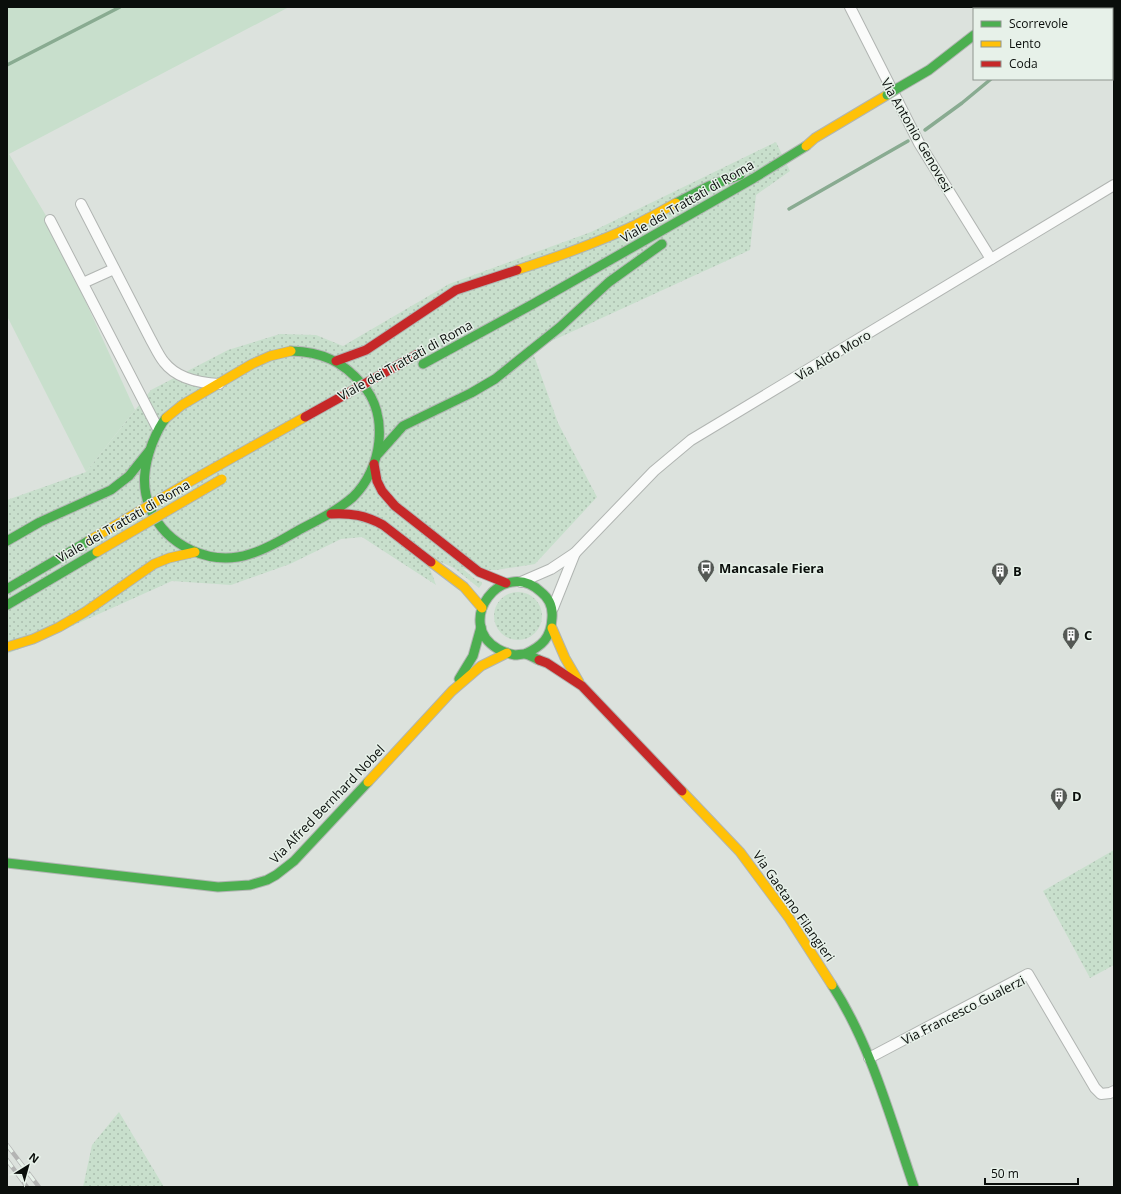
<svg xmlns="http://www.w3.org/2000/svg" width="1121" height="1194" font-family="'Open Sans',sans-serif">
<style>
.grass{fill:url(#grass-dots)}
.park{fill:#c8dfcc}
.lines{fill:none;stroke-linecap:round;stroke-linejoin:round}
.stream{stroke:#89ab91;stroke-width:3.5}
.street-casing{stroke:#b1b5b2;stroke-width:12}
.fast-casing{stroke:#b1b5b2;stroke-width:11}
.slow-casing{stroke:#b1b5b2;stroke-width:11}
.jam-casing{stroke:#b1b5b2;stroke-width:11}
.street{stroke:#fafbfa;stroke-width:10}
.fast{stroke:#4caf50;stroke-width:9}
.slow{stroke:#ffc107;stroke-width:9}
.jam{stroke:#c62828;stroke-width:9}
.rail-casing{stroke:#b3b4b3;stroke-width:4.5}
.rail{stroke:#e7f1e9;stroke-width:3;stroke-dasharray:9;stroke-linecap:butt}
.fast-bridge-casing{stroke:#b1b5b2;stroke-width:11;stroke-linecap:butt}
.slow-bridge-casing{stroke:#b1b5b2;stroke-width:11;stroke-linecap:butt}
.jam-bridge-casing{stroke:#b1b5b2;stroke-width:11;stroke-linecap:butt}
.fast-bridge{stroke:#4caf50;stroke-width:9}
.slow-bridge{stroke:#ffc107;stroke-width:9}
.jam-bridge{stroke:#c62828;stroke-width:9}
.labels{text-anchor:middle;stroke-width:3;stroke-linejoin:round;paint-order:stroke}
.street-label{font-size:13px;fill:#0a0e0b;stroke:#e7f1e9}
.poi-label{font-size:13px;font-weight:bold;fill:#0a0e0b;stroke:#e7f1e9;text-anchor:start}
</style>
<defs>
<pattern id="grass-dots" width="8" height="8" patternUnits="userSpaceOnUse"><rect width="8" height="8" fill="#c8dfcc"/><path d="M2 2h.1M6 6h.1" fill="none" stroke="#aabeae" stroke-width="1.8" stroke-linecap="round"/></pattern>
</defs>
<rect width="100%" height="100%" fill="#dce2dd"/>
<!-- grass -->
<g class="grass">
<polygon points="776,142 790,171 756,195 750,250 532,350 558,423 597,497 535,564 496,570 463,569 476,580 482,582 482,584 479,588 454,568 425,555 436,585 362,537 341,539 290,564 231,585 172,581 41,640 7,654 7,500 86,472 151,390 228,350 280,334 316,335 343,346 449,284 591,232"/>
<circle cx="518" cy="616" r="24"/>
<polygon points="1114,850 1114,965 1090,978 1043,891"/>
<polygon points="119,1112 164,1187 83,1187 92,1145"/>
</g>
<!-- park -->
<polygon class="park" points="7,7 289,7 9,154 48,219 135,410 86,472 7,316"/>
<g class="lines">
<!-- stream -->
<g class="stream">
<polyline points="1058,9 1060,7"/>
<polyline points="7,65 120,7"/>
<polyline points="925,130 962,103 991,79"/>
<polyline points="789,209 908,141"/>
</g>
<!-- street casing -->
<g class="street-casing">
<g id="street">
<polyline points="850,7 919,143 991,259"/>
<path d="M81,204L151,340C155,347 159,356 164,362C177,379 199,383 219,384"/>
<polyline points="50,220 158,429"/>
<polyline points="83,283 114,269"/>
<polyline points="521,582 551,569 575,553 654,471 691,440 1114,185"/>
<polyline points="553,608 575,553"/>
<polyline points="869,1058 1028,974 1095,1088 1101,1094 1110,1093 1114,1091"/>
</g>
</g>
<!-- fast casing -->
<g class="fast-casing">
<g id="fast">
<polyline points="898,88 929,70 974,35"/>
<polyline points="676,203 709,186 740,175"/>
<polyline points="423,364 533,304 754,178 806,146"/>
<path d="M166,418C160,425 156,434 152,444C144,466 141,486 150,508C166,546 211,567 250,554C268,549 283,539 299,530C318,520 337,511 353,497C382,469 390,415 362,384C342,361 322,352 291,351"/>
<polyline points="378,454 403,426 471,393 495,379 560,327 609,282 662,244"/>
<polyline points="7,541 40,522 111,490 129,476 149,451"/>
<polyline points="7,589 90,540"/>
<polyline points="7,605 97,552"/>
<path d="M525,654C542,646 551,638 552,618C553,607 550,599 541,592C502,556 453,623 498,649C503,652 510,654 515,655C518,655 521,654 524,654C529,654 534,658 539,660"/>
<polyline points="459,679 473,656 481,627"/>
<polyline points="7,863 218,887 250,885 267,880 276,875 294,861 368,782"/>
<path d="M832,985C871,1045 891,1120 914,1187"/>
</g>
</g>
<!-- slow casing -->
<g class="slow-casing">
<g id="slow">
<polyline points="1002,9 1004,7"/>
<polyline points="806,146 815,138 887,95"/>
<path d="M517,270C557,257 597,243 635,225C649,218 662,211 676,203"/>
<polyline points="166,418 182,405 252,364 270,356 291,351"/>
<polyline points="431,562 464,587 482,608"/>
<polyline points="552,628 565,658 579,682"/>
<polyline points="7,647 33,639 59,627 85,612 154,564 169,558 195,552"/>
<polyline points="368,782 452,691 481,666 507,653"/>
<polyline points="682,791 740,852 789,918 832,985"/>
</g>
</g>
<!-- jam casing -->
<g class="jam-casing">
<g id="jam">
<polyline points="336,361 366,350 456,290 517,270"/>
<polyline points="374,464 377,481 382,491 395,506 479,572 506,583"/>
<path d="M331,514C351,513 365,515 383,525L431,562"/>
<polyline points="539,660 547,663 582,686 682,791"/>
</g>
</g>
<!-- street -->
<use href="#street" class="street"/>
<!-- fast -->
<use href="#fast" class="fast"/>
<!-- slow -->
<use href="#slow" class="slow"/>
<!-- jam -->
<use href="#jam" class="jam"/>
<!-- rail casing -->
<g class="rail-casing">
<g id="rail">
<polyline points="7,1145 39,1187"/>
<polyline points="7,1160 27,1187"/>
</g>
</g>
<!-- rail -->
<use href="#rail" class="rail"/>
<!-- fast-bridge casing -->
<g class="fast-bridge-casing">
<polyline id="fast-bridge" points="887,95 898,88"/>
</g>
<!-- slow-bridge casing -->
<g class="slow-bridge-casing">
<g id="slow-bridge">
<polyline points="90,540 191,481 305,417"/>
<polyline points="97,552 222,479"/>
</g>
</g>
<!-- jam-bridge casing -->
<g class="jam-bridge-casing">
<polyline id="jam-bridge" points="305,417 418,354"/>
</g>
<!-- fast-bridge -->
<use href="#fast-bridge" class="fast-bridge"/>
<!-- slow-bridge -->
<use href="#slow-bridge" class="slow-bridge"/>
<!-- jam-bridge -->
<use href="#jam-bridge" class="jam-bridge"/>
</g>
<!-- icons -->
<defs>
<g id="bus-pin" transform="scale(0.9)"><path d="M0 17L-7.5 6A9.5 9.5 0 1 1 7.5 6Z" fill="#545854" stroke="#e7f1e9"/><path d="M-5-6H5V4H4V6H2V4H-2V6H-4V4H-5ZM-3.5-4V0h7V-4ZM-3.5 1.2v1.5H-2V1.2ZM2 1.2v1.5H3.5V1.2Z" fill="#fff"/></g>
<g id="building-pin" transform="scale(0.9)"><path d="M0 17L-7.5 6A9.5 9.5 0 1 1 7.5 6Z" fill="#545854" stroke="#e7f1e9"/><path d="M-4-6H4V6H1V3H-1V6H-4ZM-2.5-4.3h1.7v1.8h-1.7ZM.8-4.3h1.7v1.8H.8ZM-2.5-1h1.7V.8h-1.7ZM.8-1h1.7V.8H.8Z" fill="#fff"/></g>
</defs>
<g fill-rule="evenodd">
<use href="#bus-pin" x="706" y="568"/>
<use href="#building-pin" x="1000" y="571"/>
<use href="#building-pin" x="1071" y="635"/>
<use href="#building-pin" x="1059" y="796"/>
</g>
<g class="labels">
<!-- street labels -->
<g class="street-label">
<text transform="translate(917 135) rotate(60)" y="5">Via Antonio Genovesi</text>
<text transform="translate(687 201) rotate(-30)" y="5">Viale dei Trattati di Roma</text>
<text transform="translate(833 355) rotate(-31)" y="5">Via Aldo Moro</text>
<text transform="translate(405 360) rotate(-29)" y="5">Viale dei Trattati di Roma</text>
<text transform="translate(123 521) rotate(-30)" y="5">Viale dei Trattati di Roma</text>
<text transform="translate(327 804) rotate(-46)" y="5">Via Alfred Bernhard Nobel</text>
<text transform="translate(794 906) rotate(55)" y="5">Via Gaetano Filangieri</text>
<text transform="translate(963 1010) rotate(-27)" y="5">Via Francesco Gualerzi</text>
</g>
<!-- poi labels -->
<g class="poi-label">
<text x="719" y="573">Mancasale Fiera</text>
<text x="1013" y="576">B</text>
<text x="1084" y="640">C</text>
<text x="1072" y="801">D</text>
</g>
</g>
<!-- border -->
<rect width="1121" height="1194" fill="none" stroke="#0a0e0b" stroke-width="16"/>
<!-- legend -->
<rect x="973" y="8" width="140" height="72" fill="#e7f1e9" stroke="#8f9690"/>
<rect x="981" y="21" width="20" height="6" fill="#4caf50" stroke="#8f9690"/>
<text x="1009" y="28" font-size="12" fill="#0a0e0b">Scorrevole</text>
<rect x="981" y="41" width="20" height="6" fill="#ffc107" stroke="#8f9690"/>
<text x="1009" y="48" font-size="12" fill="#0a0e0b">Lento</text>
<rect x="981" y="61" width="20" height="6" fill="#c62828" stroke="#8f9690"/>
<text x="1009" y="68" font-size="12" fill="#0a0e0b">Coda</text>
<!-- north arrow -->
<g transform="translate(28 1166) rotate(37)" stroke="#e7f1e9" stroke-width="3" paint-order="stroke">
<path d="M0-3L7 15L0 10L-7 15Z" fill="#0a0e0b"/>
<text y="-6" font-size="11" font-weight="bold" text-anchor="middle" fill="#0a0e0b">N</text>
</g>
<!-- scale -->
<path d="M985 1178v6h93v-6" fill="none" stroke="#0a0e0b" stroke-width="2"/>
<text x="991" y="1178" font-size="12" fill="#0a0e0b" stroke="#e7f1e9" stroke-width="3" paint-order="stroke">50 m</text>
</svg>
